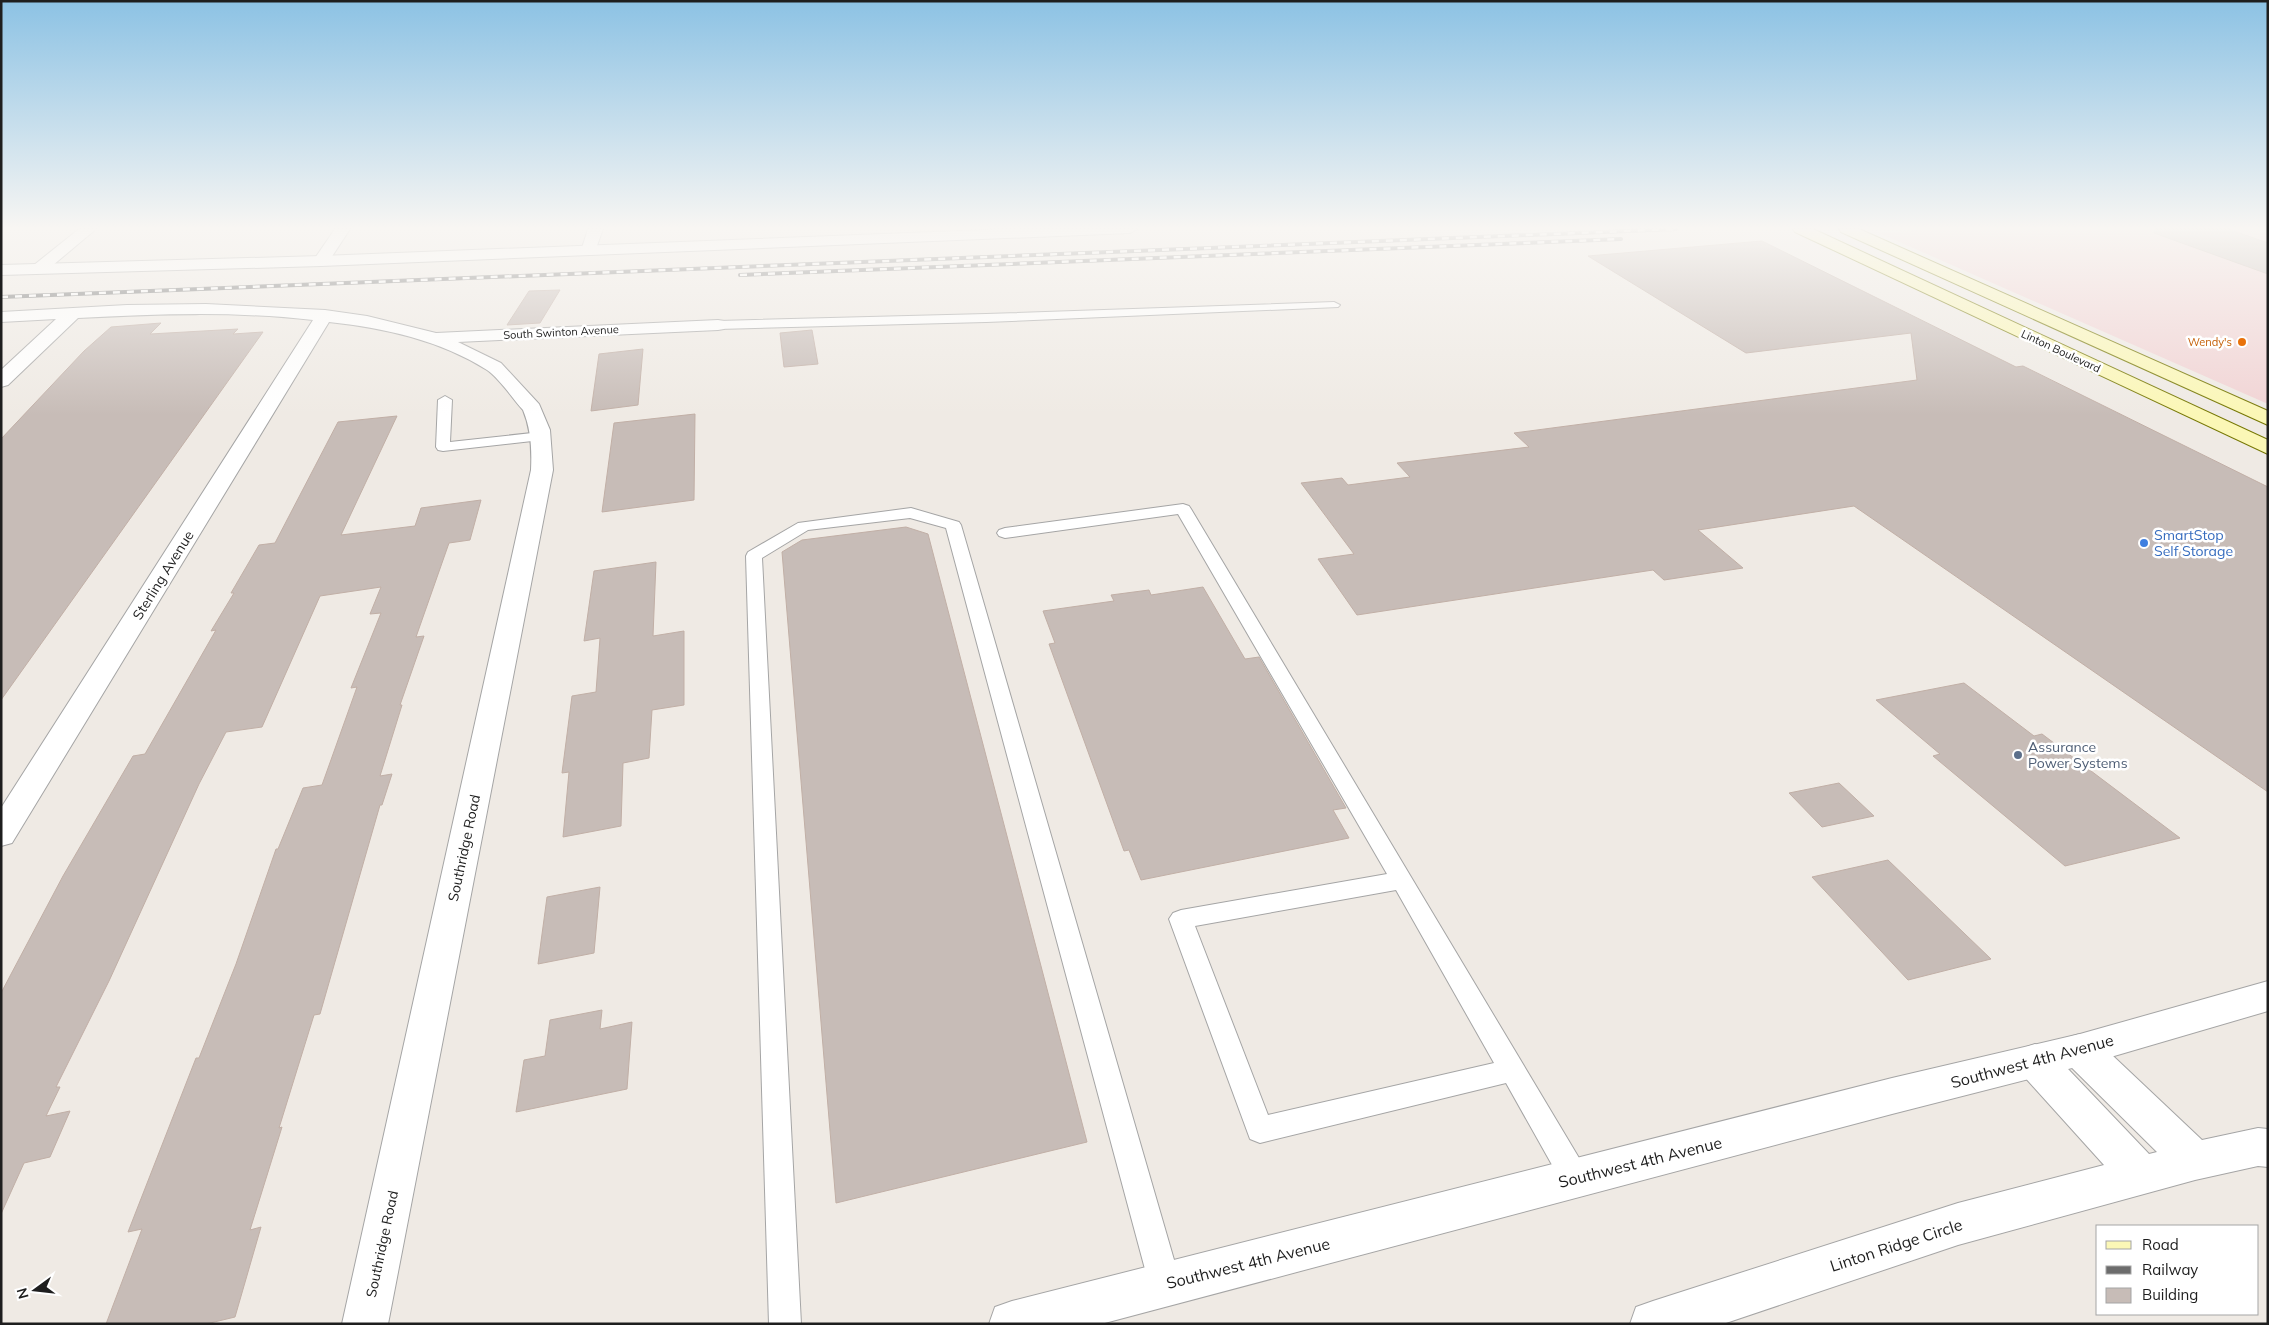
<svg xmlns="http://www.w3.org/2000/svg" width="2269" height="1325" font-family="Mulish,sans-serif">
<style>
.commercial{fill:#f1d3d4}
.building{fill:#c7bcb7;stroke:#c1afa6}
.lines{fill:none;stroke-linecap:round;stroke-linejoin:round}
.service-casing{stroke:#a5a5a5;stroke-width:2}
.minor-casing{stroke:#a5a5a5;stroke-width:2}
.tertiary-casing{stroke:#a5a5a5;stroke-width:2}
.secondary-casing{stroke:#767703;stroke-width:2}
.service{fill:#fff;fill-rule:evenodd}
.minor{fill:#fff;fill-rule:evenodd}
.tertiary{fill:#fff;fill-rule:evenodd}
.secondary{fill:#fbf7b6;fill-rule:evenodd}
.rail-casing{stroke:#6c6c6c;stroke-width:4}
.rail{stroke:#fff;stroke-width:2.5;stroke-dasharray:7;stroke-linecap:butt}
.food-dot{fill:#e8710a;stroke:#fff;stroke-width:2}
.shop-dot{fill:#3f7fe0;stroke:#fff;stroke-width:2}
.service-dot{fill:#5c6f8a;stroke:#fff;stroke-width:2}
.labels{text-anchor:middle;stroke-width:5;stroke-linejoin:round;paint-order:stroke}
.far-street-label{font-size:11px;fill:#1e1e1e;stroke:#fff}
.far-food-label{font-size:11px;fill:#c56008;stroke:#fff;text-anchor:end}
.shop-label{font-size:14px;fill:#366cbe;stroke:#fff;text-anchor:start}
.street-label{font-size:14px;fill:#1e1e1e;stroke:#fff}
.service-label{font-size:14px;fill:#4e5e75;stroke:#fff;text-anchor:start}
.near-street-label{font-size:16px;fill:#1e1e1e;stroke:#fff}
</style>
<rect width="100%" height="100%" fill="#efeae4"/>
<!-- commercial -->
<polygon class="commercial" points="1943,229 2252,229 2268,234 2268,404 1879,233"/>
<!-- building -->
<g class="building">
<polygon points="2155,229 2228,229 2268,243 2268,274 2154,233"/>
<polygon points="1762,241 2016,367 2023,366 2268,487 2268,792 1854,506 1698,530 1743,568 1664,580 1653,570 1357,615 1318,559 1354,554 1301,483 1342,478 1348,485 1410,477 1397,463 1529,447 1514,433 1917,380 1911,333 1746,353 1588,256"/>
<polygon points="560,290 540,323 507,325 529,291"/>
<polygon points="161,323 150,334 238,329 233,334 263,332 1,700 1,439 84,351 111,327"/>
<polygon points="812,330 818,364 784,367 780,333"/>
<polygon points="643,349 638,405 591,411 599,354"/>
<polygon points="695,414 694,500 602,512 614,423"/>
<polygon points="397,416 341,535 415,526 421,508 481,500 470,540 449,543 416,637 424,636 400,705 402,705 380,776 392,774 382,805 380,805 320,1014 314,1015 279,1128 282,1127 250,1230 261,1227 235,1317 206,1324 106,1324 142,1229 128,1232 196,1058 199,1058 236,964 276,849 278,849 303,788 322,785 357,687 351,688 381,613 370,614 381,587 320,596 262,727 226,732 199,784 109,981 56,1087 60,1087 46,1116 70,1111 50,1157 24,1163 1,1214 1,993 63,876 133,756 145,754 216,630 211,631 234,593 231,593 259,545 275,543 338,422"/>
<polygon points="906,527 928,534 1087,1142 836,1203 782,552 802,540"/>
<polygon points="656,562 653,636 684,631 684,705 652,710 649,758 623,763 621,826 563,837 569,772 562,773 572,696 596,692 600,638 584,641 594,571"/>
<polygon points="1203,587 1245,659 1259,657 1346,808 1333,810 1349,838 1141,880 1129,850 1124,851 1049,644 1055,643 1043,611 1114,601 1111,595 1149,590 1151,595"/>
<polygon points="1964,683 2034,736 2042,734 2180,838 2065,866 1933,756 1940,754 1876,700"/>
<polygon points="1839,783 1874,816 1822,827 1789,793"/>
<polygon points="1888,860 1991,959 1908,980 1812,877"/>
<polygon points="600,887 594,953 538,964 547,897"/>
<polygon points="602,1010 600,1029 632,1022 627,1089 516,1112 524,1060 545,1056 550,1020"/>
</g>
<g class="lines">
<!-- service casing -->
<g class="service-casing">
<g id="service">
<polygon points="1334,302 1340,305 1338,307 986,322 718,329 712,325 718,321 986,314"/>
<polygon points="445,396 452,400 450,442 541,432 548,436 541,440 443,451 438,450 436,447 438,400"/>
<path d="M1183,504L1189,506L1191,509L1585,1168L1589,1178L1585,1188L1575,1191L1565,1188L1506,1083L1260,1143L1250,1139L1169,919L1173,913L1181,910L1387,874L1178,514L1005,538L999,536L997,533L999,530L1005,528ZM1396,890L1494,1063L1268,1115L1195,926Z"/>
<polygon points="911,508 959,522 961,525 1181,1284 1176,1295 1165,1300 1154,1295 1149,1284 946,528 910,518 808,530 762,558 801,1324 769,1324 746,556 748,552 798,523"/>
</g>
</g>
<!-- minor casing -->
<g class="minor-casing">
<g id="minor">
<polygon points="79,229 96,229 46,271 34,271 32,268 34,265"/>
<polygon points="335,229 350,229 327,264 315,264 313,261"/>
<polygon points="588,229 603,229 594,254 584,254 581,251"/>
<path d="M206,304L325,310L367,316L436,333L718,320L724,321L727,325L724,329L718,330L458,342L501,363L539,404L550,430L553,470L388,1324H342L531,470C532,449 531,429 523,410C513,399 499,378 487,370C440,340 384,328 329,322L12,843L1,846V808L313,320C235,311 156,314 78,318L8,385L1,387V370L56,319L1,322V312L127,305Z"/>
<polygon points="2080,1034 2094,1038 2202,1140 2258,1128 2268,1129 2268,1167 2258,1166 2195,1180 1958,1245 1723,1324 1630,1324 1636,1307 1653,1301 1958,1203 2104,1165 2021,1073 2015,1061 2021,1049 2035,1044 2049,1049 2149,1154 2157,1152 2066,1062 2061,1050 2066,1038"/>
</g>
</g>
<!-- tertiary casing -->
<g class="tertiary-casing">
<g id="tertiary">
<polygon points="1010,229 1137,229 1130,233 321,266 1,275 1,265 321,256"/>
<polygon points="2268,981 2268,1011 2080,1066 1892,1114 1101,1324 989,1324 995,1307 1012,1301 1892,1078 2080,1034"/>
</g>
</g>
<!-- secondary casing -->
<g class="secondary-casing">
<g id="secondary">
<polygon points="1793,229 1813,229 2268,440 2268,454 1795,232"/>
<polygon points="1839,229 1859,229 2268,411 2268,425 1841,232"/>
</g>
</g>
<!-- service -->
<use href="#service" class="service"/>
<!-- minor -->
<use href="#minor" class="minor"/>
<!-- tertiary -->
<use href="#tertiary" class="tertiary"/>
<!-- secondary -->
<use href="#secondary" class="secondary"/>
<!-- rail casing -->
<g class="rail-casing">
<g id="rail">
<polyline points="740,275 1621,239"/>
<polyline points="1,297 1676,229"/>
</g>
</g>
<!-- rail -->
<use href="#rail" class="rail"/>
</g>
<!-- sky -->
<linearGradient id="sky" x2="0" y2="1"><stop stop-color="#8cc2e4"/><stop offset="0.55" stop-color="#f8f6f3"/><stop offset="1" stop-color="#f8f6f3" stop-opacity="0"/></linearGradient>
<rect width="2269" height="415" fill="url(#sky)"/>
<!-- markers -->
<circle class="food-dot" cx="2242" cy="342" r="5"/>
<circle class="shop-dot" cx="2144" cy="543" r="5"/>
<circle class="service-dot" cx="2018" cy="755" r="5"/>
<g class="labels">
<!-- far-street labels -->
<g class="far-street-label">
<text transform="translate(561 332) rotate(-3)" y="4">South Swinton Avenue</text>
<text transform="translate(2061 351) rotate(25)" y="4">Linton Boulevard</text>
</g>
<!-- far-food labels -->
<g class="far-food-label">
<text x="2232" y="346">Wendy's</text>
</g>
<!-- shop labels -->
<g class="shop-label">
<text x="2154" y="540">SmartStop<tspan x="2154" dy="16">Self Storage</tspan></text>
</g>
<!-- street labels -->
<g class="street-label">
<text transform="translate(163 575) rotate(-58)" y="5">Sterling Avenue</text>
<text transform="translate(464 848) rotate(-78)" y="5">Southridge Road</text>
<text transform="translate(382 1244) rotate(-78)" y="5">Southridge Road</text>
</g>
<!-- service labels -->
<g class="service-label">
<text x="2028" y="752">Assurance<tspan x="2028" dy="16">Power Systems</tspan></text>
</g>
<!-- near-street labels -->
<g class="near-street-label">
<text transform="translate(2032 1061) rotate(-15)" y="6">Southwest 4th Avenue</text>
<text transform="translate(1640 1162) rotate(-14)" y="6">Southwest 4th Avenue</text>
<text transform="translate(1896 1245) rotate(-18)" y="6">Linton Ridge Circle</text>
<text transform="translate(1248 1263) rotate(-14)" y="6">Southwest 4th Avenue</text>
</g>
</g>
<!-- border -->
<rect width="2269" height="1325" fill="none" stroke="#1e1e1e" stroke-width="5"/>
<!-- legend -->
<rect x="2096" y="1225" width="162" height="90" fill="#ffffff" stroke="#a5a5a5"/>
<rect x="2106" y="1241" width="25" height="8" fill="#fbf7b6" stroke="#a5a5a5"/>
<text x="2142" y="1250" font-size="15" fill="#1e1e1e">Road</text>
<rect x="2106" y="1266" width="25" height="8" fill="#6c6c6c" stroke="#a5a5a5"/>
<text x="2142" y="1275" font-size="15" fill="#1e1e1e">Railway</text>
<rect x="2106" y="1288" width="25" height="15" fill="#c7bcb7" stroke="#a5a5a5"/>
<text x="2142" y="1300" font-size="15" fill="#1e1e1e">Building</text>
<!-- north arrow -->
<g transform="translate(35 1290) rotate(255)" stroke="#ffffff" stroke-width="4" paint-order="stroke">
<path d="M0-4L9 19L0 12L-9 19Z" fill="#1e1e1e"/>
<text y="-8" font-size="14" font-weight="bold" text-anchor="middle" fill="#1e1e1e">N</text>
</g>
</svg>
